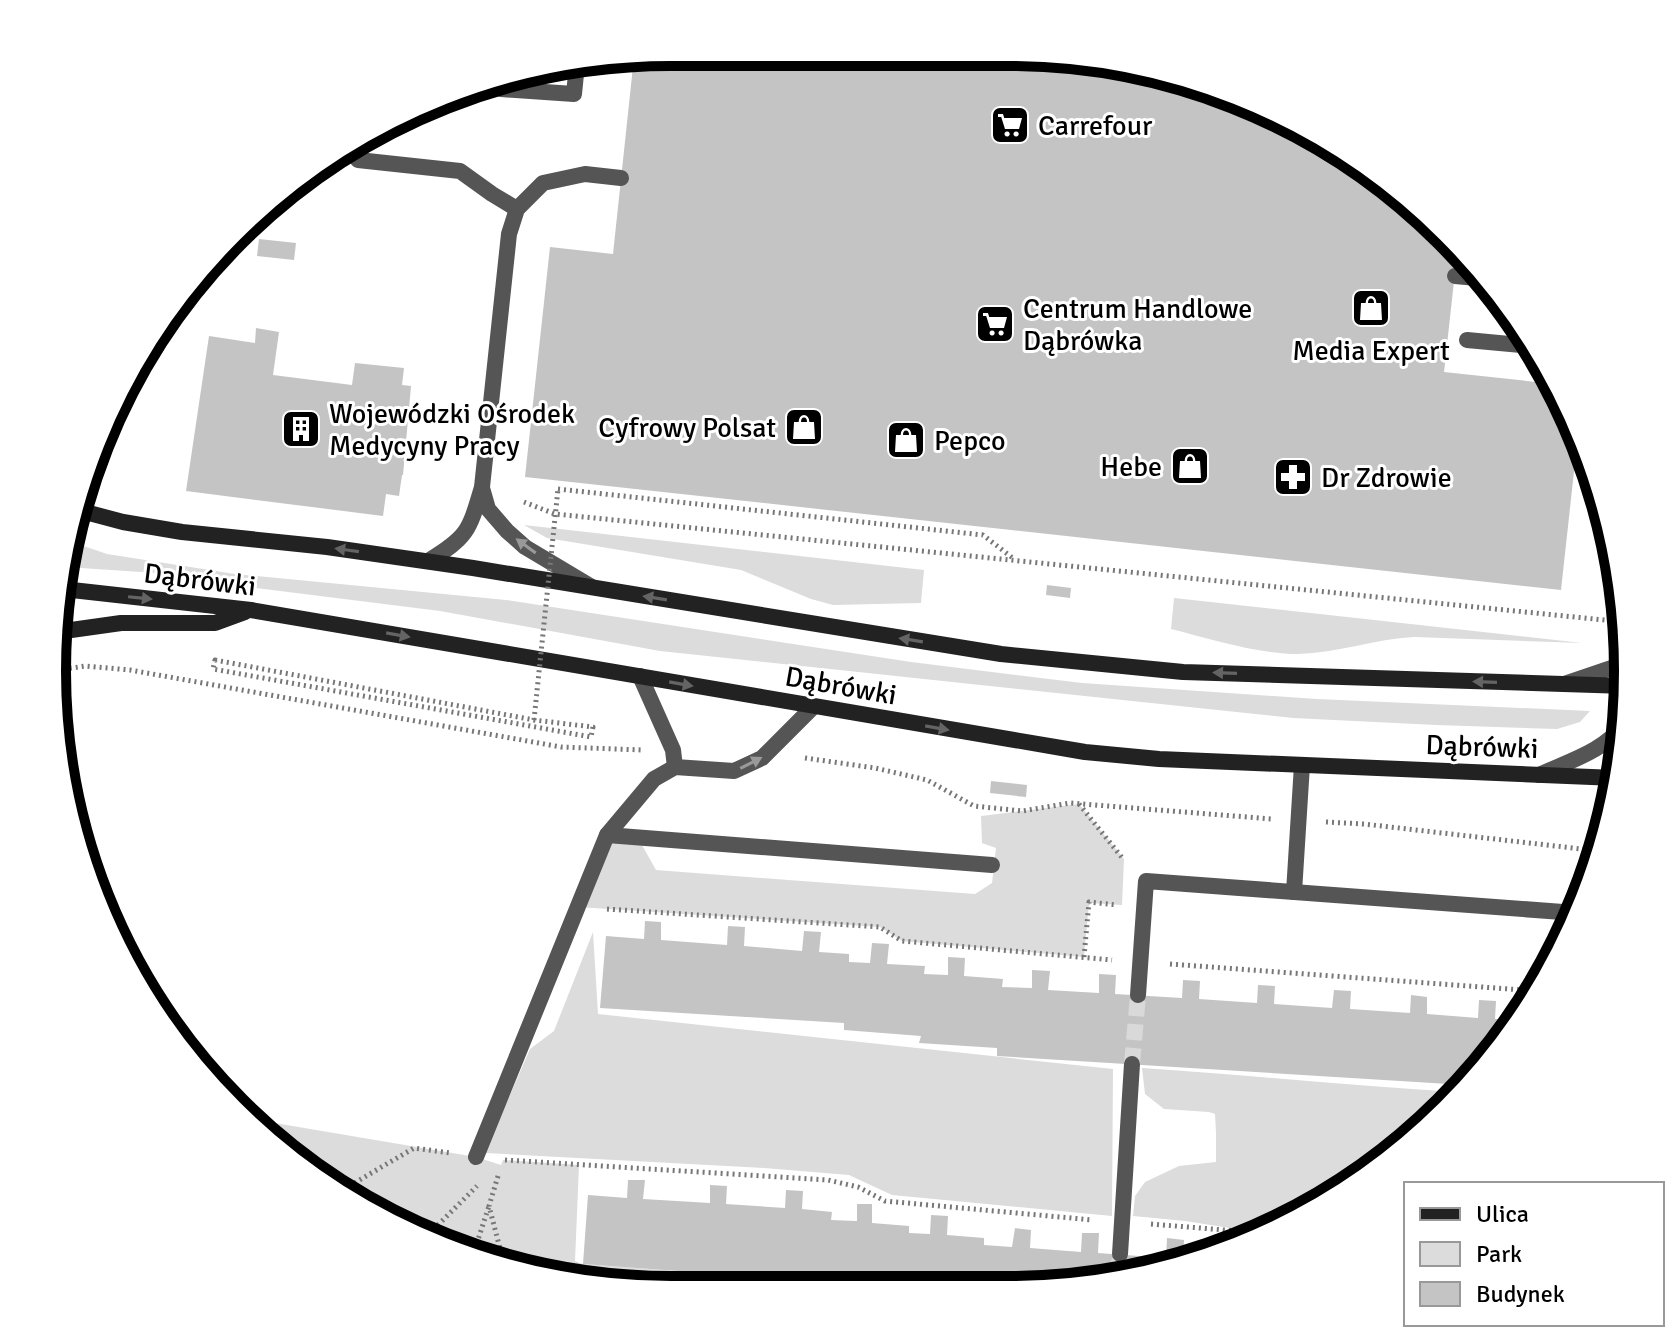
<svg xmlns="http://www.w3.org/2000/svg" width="1680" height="1342" font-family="Signika,sans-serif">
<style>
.green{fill:#dcdcdc}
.building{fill:#c4c4c4}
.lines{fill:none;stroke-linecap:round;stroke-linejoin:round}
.street-tunnel{stroke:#d9d9d9;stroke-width:16;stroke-dasharray:16 8;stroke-linecap:butt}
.path{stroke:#777;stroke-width:5;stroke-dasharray:2 4;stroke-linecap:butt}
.lane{stroke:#555;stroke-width:16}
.street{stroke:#555;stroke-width:16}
.secondary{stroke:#222;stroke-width:16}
.path-bridge{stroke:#777;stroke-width:5;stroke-dasharray:2 4;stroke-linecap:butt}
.oneway{fill:#999}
.oneway2{fill:#646464}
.labels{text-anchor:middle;stroke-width:6;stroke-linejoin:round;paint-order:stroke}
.poi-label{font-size:28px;fill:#000;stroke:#fff;text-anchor:start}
.street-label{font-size:28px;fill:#000;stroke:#fff}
.rim{fill:none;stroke:#000;stroke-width:10}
</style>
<rect width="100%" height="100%" fill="#fff"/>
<!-- green -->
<g class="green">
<polygon points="524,525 924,570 921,603 833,605 811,599 741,570 547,538"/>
<polygon points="69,541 107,554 235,574 506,600 911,662 1082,683 1317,699 1590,711 1580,722 1557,729 1436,725 1293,718 660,651 440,611 233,585 156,573 66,567"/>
<path d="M1174,598L1582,643L1414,637C1375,639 1337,653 1298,654C1257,654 1211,639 1171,629Z"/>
<polygon points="1079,804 1124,859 1122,905 1089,903 1084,957 902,941 880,927 578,907 607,835 638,838 656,870 975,894 992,883 996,848 982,843 981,816"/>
<polygon points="593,932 598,1014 1113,1069 1112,1216 892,1195 849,1175 764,1168 485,1153 530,1049 554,1031"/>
<path d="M1142,1068C1248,1075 1353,1086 1459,1092L1417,1137L1318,1207L1262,1233L1185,1221L1133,1216L1135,1196L1145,1182L1179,1166L1216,1162V1133L1215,1114L1209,1112L1164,1109L1145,1094Z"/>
<polygon points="251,1119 476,1157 501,1165 503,1160 579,1165 575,1261 583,1264 826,1282 826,1284 551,1278 435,1243 327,1185"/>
</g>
<!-- building -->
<g class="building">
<polygon points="671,52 1049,53 1208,85 1319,135 1417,205 1457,254 1444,372 1555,384 1578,435 1561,590 525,477 550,247 613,254 634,57"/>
<polygon points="259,239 296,243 294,260 257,256"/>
<polygon points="256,328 279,332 273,375 352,385 355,363 404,368 402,385 411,386 403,475 402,475 399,496 386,494 383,516 186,491 209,336 255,343"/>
<polygon points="1047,585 1071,588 1070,598 1046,595"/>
<polygon points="991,781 1027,785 1026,797 990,793"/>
<polygon points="645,921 661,922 661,940 727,945 728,926 745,927 744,946 802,951 804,931 821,932 819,952 849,954 849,962 870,963 872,943 889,944 887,964 925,966 924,974 948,975 948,957 965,958 964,976 1003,979 1002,987 1032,988 1032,970 1050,971 1048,990 1099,993 1099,974 1116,975 1115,994 1182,998 1183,980 1200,981 1199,999 1257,1003 1258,985 1275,986 1274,1004 1332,1008 1334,990 1351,991 1350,1009 1410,1013 1411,995 1427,997 1427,1014 1478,1018 1479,1000 1496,1001 1495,1019 1517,1020 1500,1048 1465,1085 997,1056 997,1048 919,1043 921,1036 844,1030 844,1023 600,1008 606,936 644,939"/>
<polygon points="628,1180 645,1180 643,1199 710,1203 710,1185 727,1186 726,1204 785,1208 786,1190 803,1191 802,1209 832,1212 831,1220 857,1221 857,1204 872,1204 872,1223 909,1226 909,1233 930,1234 931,1215 948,1216 947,1235 984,1238 984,1245 1012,1247 1015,1228 1031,1230 1030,1248 1081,1252 1082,1233 1099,1233 1098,1253 1166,1258 1167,1238 1184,1240 1183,1259 1192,1260 1050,1289 826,1284 826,1282 583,1264 588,1195 627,1198"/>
</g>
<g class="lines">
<!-- street-tunnel -->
<g class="street-tunnel">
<polyline points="1132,1064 1138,995"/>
<polyline points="1118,1275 1120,1254"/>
</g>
<!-- path -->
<g class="path">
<polyline points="558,489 983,535 1014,559"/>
<polyline points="524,502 555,514 1624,622"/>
<polygon points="215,660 534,720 593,727 591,737 213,669"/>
<polyline points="52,671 85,666 130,670 561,747 643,750"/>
<polyline points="805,758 875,768 927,780 974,806 1022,811 1070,803 1272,819"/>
<polyline points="1079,804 1124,860"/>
<polyline points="1326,822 1364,824 1599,851"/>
<polyline points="607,909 880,927 902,941 1112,960"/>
<polyline points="1084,957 1089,902 1117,905"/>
<polyline points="1170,964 1536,991"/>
<polyline points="505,1160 828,1180 858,1187 885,1201 1093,1220"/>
<polyline points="498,1176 489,1206 504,1264"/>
<polyline points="339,1192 414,1148 450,1153"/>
<polyline points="1151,1224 1261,1233"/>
<polyline points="425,1238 477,1186"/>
<polyline points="473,1255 489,1206"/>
</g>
<!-- lane -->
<g class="lane">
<polyline points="501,89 574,94 577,64"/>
<polyline points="358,160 460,171 492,194 517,209"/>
<polyline points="1455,276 1477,278"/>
<polyline points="1467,340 1532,346"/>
<polyline points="482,488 488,509 507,531 525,547 592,587"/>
<path d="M428,561C468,537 469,531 482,487L509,234L517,209L543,183L585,174L621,178"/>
<polyline points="640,676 673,750 675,767"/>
<polyline points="1564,684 1617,666 1625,659"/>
<path d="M1539,775C1569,761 1605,751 1625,723"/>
<polyline points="607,835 992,865"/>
<polyline points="476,1157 607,835 654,779 675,767 734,771 762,758 813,707"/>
</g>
<!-- street -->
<g class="street">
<polyline points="1294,892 1302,765"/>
<polyline points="1138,995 1146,881 1576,913"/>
<polyline points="1120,1254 1132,1064"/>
</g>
<!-- secondary -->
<g class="secondary">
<polyline points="74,509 123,522 182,532 327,547 473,568 1001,654 1183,672 1626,686"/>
<polyline points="63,589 251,610 1085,752 1159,759 1616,778"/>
<polyline points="57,632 121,623 215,623 245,612"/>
</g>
<!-- path-bridge -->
<polyline class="path-bridge" points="534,720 558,489"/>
</g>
<!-- one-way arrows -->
<defs><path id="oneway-solid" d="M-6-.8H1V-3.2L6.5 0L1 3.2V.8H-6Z" transform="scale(2)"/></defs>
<g class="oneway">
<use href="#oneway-solid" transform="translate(526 546) rotate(-144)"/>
<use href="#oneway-solid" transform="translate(751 763) rotate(-27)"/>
</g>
<g class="oneway2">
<use href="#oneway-solid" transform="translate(347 550) rotate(-172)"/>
<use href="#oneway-solid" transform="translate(140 598) rotate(6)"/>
<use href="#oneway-solid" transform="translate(655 598) rotate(-171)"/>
<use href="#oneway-solid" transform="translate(398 635) rotate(10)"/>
<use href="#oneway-solid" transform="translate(911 640) rotate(-171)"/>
<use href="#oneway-solid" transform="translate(1225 673) rotate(-178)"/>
<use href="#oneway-solid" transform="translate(1485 682) rotate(-178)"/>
<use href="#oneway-solid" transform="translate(681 684) rotate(10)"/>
<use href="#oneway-solid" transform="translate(937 728) rotate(10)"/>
</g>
<!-- icons -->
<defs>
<g id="supermarket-square" transform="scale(2)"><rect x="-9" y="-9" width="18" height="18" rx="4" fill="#000" stroke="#fff"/><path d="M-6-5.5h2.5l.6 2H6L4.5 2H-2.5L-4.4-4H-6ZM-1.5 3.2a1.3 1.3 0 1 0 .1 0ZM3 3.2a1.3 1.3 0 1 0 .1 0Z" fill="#fff"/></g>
<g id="shop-square" transform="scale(2)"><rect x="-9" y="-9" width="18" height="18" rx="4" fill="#000" stroke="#fff"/><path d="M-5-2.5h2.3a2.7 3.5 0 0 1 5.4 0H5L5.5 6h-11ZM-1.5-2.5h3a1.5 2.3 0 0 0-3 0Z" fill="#fff"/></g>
<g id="building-square" transform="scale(2)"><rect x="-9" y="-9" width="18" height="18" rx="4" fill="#000" stroke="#fff"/><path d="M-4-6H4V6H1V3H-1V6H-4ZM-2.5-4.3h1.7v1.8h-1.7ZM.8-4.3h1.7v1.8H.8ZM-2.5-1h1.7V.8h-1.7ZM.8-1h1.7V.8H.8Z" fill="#fff"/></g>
<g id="pharmacy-square" transform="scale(2)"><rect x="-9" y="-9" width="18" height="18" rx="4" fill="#000" stroke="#fff"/><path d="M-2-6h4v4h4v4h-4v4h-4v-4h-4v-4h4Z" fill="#fff"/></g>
</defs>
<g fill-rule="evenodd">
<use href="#supermarket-square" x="1010" y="125"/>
<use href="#shop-square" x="1371" y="308"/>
<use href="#supermarket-square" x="995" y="324"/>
<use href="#shop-square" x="804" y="427"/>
<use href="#building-square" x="301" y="429"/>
<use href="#shop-square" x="906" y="440"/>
<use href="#shop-square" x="1190" y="466"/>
<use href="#pharmacy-square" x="1293" y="477"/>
</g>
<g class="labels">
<!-- poi labels -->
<g class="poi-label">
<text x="1038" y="135">Carrefour</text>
<text x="1023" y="318">Centrum Handlowe<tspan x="1023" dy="32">Dąbrówka</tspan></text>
<text x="1371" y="360" text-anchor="middle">Media Expert</text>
<text x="329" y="423">Wojewódzki Ośrodek<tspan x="329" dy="32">Medycyny Pracy</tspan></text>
<text x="776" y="437" text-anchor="end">Cyfrowy Polsat</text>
<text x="934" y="450">Pepco</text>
<text x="1162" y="476" text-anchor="end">Hebe</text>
<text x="1321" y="487">Dr Zdrowie</text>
</g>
<!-- street labels -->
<g class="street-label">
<text transform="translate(200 579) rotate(7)" y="10">Dąbrówki</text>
<text transform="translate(841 685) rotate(10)" y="10">Dąbrówki</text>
<text transform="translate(1482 746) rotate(2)" y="10">Dąbrówki</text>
</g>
</g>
<!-- crop -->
<path d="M0 0H1680V1342H0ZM671 66H1009A605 605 0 0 1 1614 671V671A605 605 0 0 1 1009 1276H671A605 605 0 0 1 66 671V671A605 605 0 0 1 671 66Z" fill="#fff" fill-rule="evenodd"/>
<path class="rim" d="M671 66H1009A605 605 0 0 1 1614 671V671A605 605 0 0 1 1009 1276H671A605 605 0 0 1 66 671V671A605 605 0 0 1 671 66Z"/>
<!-- legend -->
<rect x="1404" y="1182" width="260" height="144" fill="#ffffff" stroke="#999999" stroke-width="2"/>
<rect x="1420" y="1208" width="40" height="12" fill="#222222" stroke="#999999" stroke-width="2"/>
<text x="1476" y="1222" font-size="24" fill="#000000">Ulica</text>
<rect x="1420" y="1242" width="40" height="24" fill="#dcdcdc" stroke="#999999" stroke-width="2"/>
<text x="1476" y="1262" font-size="24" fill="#000000">Park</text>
<rect x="1420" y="1282" width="40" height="24" fill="#c4c4c4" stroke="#999999" stroke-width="2"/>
<text x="1476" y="1302" font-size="24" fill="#000000">Budynek</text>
</svg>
